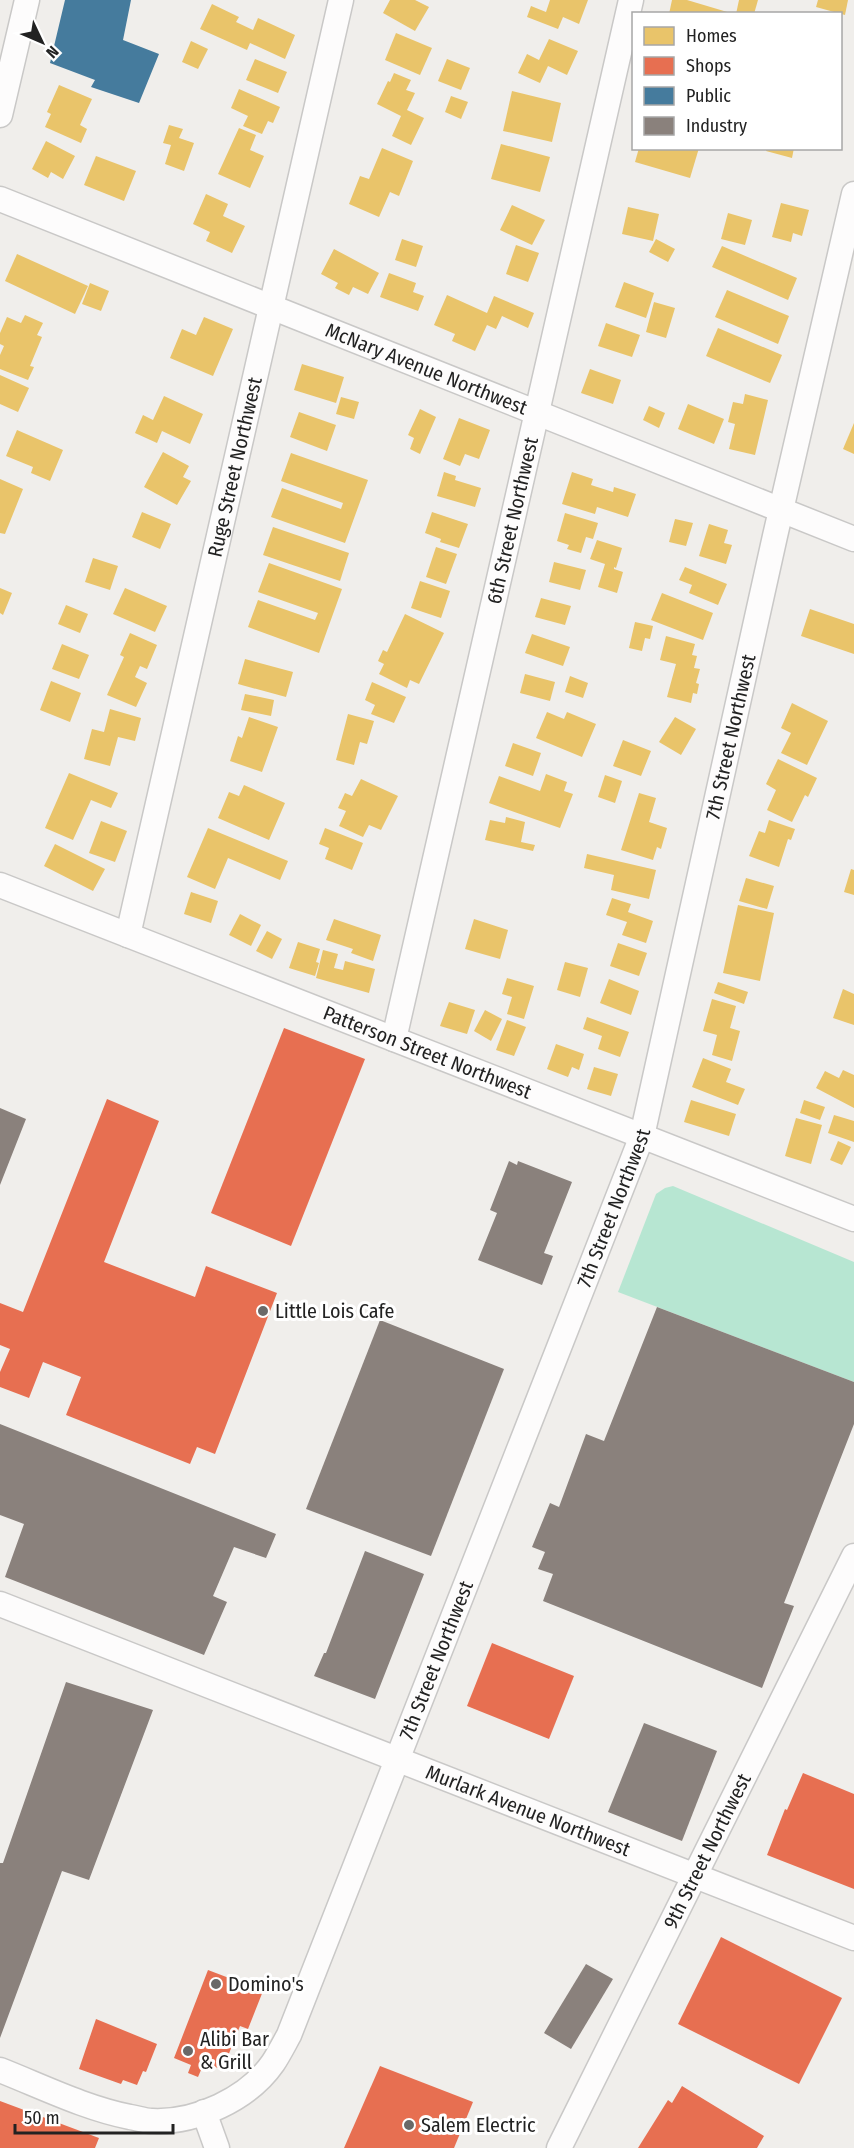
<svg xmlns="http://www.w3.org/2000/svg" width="854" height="2148" font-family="'Fira Sans Condensed',sans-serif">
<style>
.pitch{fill:#b7e6d2}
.homes{fill:#e9c46a}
.shops{fill:#e76f51}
.public{fill:#457b9d}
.industry{fill:#8a817c}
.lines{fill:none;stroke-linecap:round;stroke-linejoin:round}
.minor-casing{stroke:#c9c8c7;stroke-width:27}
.minor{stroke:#fdfcfc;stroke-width:24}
.poi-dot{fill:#6a6968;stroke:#fff;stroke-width:2}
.labels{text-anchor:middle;stroke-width:6;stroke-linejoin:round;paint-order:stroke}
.street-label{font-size:20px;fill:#222;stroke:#fff}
.poi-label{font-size:20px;fill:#222;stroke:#fff;text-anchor:start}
</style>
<rect width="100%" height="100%" fill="#f0eeeb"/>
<!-- pitch -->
<polygon class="pitch" points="673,1186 854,1262 854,1382 618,1292 656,1194 665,1188"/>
<!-- homes -->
<g class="homes">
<polygon points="390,0 415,0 429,7 415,31 383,13"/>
<polygon points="550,0 588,0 579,24 563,17 558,29 527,17 531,6 546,12"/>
<polygon points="672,0 687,0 734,14 669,14"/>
<polygon points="739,0 758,0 754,14 736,14"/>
<polygon points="818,0 848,0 845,15 816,7"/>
<polygon points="212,4 239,17 236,22 253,30 258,18 295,35 285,59 250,43 247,50 200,29"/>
<polygon points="396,33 432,48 420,75 385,60"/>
<polygon points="549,39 578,51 567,75 548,66 540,83 518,73 527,54 539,60"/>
<polygon points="191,41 208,49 198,69 182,62"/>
<polygon points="255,59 287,72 278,93 246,80"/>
<polygon points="447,59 470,68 461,90 438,81"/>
<polygon points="394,73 411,80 406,90 415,93 407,110 424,118 411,145 392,136 401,116 377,104 388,81 390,82"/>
<polygon points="59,85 92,99 80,125 87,129 81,143 45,127 51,114 47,112"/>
<polygon points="239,89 280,107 273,123 268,121 262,134 243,126 248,116 231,108"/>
<polygon points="512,91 561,103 552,142 503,131"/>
<polygon points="451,96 468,102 461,119 445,112"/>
<polygon points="169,125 183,129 179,138 194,143 184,171 165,164 171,145 163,143"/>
<polygon points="239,128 256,135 250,150 264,156 250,188 218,174"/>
<polygon points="46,141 75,156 63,179 51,172 48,178 32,169"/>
<polygon points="501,144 550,157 540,192 491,179"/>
<polygon points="382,148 413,161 399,196 390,192 379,217 349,204 360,176 369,179"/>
<polygon points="639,148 699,148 690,178 635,162"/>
<polygon points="767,148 794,148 792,158 766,151"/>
<polygon points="96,156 136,171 124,201 84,185"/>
<polygon points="206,194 228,204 223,216 245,226 232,253 206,241 210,232 193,224"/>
<polygon points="781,203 809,210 802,236 793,233 791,242 772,237"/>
<polygon points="512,205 545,220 532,245 500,230"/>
<polygon points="628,207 659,214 653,241 622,234"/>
<polygon points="728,213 752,220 745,245 721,239"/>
<polygon points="402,239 423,246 416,267 395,260"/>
<polygon points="656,239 675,249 668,262 649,252"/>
<polygon points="516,245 539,253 528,282 506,274"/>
<polygon points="722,246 797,278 788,300 712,267"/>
<polygon points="334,249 379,273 368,294 353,287 349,295 335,288 338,283 321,274"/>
<polygon points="17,254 88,286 75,314 5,281"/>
<polygon points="389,273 416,283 413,292 424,296 418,311 380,297"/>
<polygon points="624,282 654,293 646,318 615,307"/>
<polygon points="90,283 109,291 101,311 82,304"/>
<polygon points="727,290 789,316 778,344 715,317"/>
<polygon points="447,295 487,313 494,296 534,313 528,328 502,316 496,329 487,325 475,351 452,341 455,334 434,325"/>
<polygon points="654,302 675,308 666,338 646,332"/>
<polygon points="25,315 43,323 37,335 42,337 30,366 34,367 28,380 0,369 0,355 4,346 0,344 0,333 7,317 21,323"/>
<polygon points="204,317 233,329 213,376 170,358 182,329 196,335"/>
<polygon points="606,323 640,335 632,357 598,346"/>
<polygon points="718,328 782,355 770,383 706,356"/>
<polygon points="302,364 344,377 336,403 294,390"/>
<polygon points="590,369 621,380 613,404 581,393"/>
<polygon points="0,375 29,388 18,412 0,404"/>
<polygon points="745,394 768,400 755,455 729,449 735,424 728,422 733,402 743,404"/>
<polygon points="164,396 203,414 190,444 162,431 157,443 135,433 143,415 153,420"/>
<polygon points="341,397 359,402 354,419 336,414"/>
<polygon points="688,404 724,419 714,444 678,429"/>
<polygon points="649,406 665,413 659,428 643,420"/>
<polygon points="420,409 436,417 420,454 410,449 414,438 408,435"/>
<polygon points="299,412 336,425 327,451 290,437"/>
<polygon points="459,418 490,430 479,459 465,454 460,466 443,459"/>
<polygon points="854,423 854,454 843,449"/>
<polygon points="17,430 63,450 50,481 31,473 33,467 6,456"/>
<polygon points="163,452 189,466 183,477 191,481 177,505 144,487"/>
<polygon points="291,453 368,480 345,543 271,517 282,488 341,509 343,503 281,481"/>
<polygon points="444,472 456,476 455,480 481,488 475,507 437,496"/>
<polygon points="572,472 593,479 591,485 613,492 614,487 636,494 628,517 597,507 595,514 562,504"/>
<polygon points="0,479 23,489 5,534 0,533"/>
<polygon points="142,512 171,524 160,549 132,537"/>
<polygon points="432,512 468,524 459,548 440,542 441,539 425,533"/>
<polygon points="565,513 598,523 593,539 586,537 581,553 567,549 569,545 557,541"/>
<polygon points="675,519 693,523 686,546 669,542"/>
<polygon points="709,524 728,530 724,543 732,545 726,564 699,556"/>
<polygon points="273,527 349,553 340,581 263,555"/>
<polygon points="597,540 622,548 616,568 614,567 614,569 623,572 617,593 598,587 605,564 590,559"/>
<polygon points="436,547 457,554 446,584 426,577"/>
<polygon points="93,558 118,566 110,590 85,582"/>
<polygon points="554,562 586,570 580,590 549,582"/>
<polygon points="269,563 342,589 319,653 248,627 258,600 315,620 318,613 258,592"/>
<polygon points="685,567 727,584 718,605 689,593 692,585 679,580"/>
<polygon points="420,581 450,591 441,618 411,608"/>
<polygon points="0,588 12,593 3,615 0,613"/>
<polygon points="125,588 167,606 155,632 113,614"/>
<polygon points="662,593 713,613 703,640 651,620"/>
<polygon points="541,598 571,606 565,625 535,617"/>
<polygon points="66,605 88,614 80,633 58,624"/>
<polygon points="810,609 854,624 854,654 801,636"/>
<polygon points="405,614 444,633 419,684 410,680 407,688 379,674 384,664 378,661 383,650 387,652"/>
<polygon points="635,622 653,626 650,639 645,638 642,651 629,648"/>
<polygon points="130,633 157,645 147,669 140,666 135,677 147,683 136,707 107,695 124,657 120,655"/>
<polygon points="532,634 570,647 563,666 525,653"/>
<polygon points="666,636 695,644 692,655 697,656 694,668 700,669 696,683 699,684 697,694 693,693 691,703 667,697 676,664 660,660"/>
<polygon points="62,644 89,655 79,679 52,669"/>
<polygon points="245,659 293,672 286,697 238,684"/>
<polygon points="525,674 555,682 550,701 520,693"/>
<polygon points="570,676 588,683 583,698 565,692"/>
<polygon points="51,681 81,693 70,722 40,710"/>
<polygon points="372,682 406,697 394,723 371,714 375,705 365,700"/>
<polygon points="245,694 274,700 271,716 241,710"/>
<polygon points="792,703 828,721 807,765 781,753 791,733 781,728"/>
<polygon points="110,709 141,718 135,741 118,737 110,766 84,759 92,729 104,732"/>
<polygon points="547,712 564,719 567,712 596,724 582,757 536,738"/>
<polygon points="348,714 374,721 367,744 360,742 354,765 336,760"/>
<polygon points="249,717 278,727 262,772 230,761 238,736 242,738"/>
<polygon points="675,717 696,729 681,755 659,742"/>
<polygon points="623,740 651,751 641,776 613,766"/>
<polygon points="513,743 541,753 533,776 505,766"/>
<polygon points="778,759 817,778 808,797 805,795 792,822 767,810 776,790 766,784"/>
<polygon points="69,773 118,793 111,808 91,800 73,840 45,828"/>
<polygon points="546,774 567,782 564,791 573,794 560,828 489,803 499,776 540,791"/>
<polygon points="605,775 622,781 615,803 598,797"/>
<polygon points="361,779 398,796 381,830 369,825 363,837 339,826 346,811 338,808 345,793 352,796"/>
<polygon points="244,785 285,803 269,840 218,818 229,792 239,796"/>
<polygon points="639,793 656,798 649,822 667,828 661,849 657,847 653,860 621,850"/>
<polygon points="506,817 525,822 521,842 535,845 533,851 485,840 490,820 505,823"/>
<polygon points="769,820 795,829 791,840 788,839 779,867 749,856 759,831 765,833"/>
<polygon points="101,821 127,831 115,862 89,853"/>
<polygon points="208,828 288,861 280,880 228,858 215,889 187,877"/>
<polygon points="325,828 363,843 352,870 325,859 329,848 319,844"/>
<polygon points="55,844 105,869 93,891 44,866"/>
<polygon points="587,854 656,870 649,899 611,890 614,875 584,868"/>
<polygon points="851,869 854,870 854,895 844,892"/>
<polygon points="746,878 774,886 767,909 739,901"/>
<polygon points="191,892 218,901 211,923 184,914"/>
<polygon points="612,898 631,904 628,912 653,921 646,943 622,935 627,922 606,915"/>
<polygon points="738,905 774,913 760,981 723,973"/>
<polygon points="240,914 261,925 251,946 229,935"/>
<polygon points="334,919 381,935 373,961 351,953 353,949 326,940"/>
<polygon points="474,919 508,930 500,959 465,949"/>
<polygon points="267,931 282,939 272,959 256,951"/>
<polygon points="298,942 320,949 316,962 319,963 315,976 289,968"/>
<polygon points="618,943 647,953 639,976 610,966"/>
<polygon points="323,950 338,954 334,968 343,970 345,961 375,969 369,993 316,978"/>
<polygon points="565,962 588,968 580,997 557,990"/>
<polygon points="507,978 534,986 524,1019 507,1014 512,997 502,994"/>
<polygon points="609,979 639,991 631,1015 600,1003"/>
<polygon points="718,982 748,992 744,1004 714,993"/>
<polygon points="843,989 854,994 854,1025 833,1018"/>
<polygon points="712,999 736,1006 730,1028 740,1031 732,1061 712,1055 717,1035 703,1031"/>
<polygon points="449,1002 475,1010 467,1034 440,1026"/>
<polygon points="485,1010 502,1019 491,1041 474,1031"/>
<polygon points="587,1017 629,1032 620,1057 598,1049 602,1036 583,1029"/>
<polygon points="507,1020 526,1027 514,1056 496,1050"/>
<polygon points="556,1044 584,1054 579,1070 572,1067 568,1077 547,1069"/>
<polygon points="703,1058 731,1069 726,1082 745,1089 738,1105 692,1087"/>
<polygon points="594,1067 618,1074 611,1096 587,1089"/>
<polygon points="843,1070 854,1075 854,1108 816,1088 825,1071 839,1078"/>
<polygon points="691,1100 736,1114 729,1136 684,1122"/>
<polygon points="804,1100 825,1107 820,1120 800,1113"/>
<polygon points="834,1115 854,1121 854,1142 828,1133"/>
<polygon points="796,1118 822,1125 811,1164 785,1156"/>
<polygon points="838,1141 851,1147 842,1165 830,1160"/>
</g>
<!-- shops -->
<g class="shops">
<polygon points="284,1028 365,1059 291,1246 211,1213"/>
<polygon points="107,1099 159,1121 104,1262 195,1297 206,1266 277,1293 215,1454 197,1447 190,1464 66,1415 81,1377 43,1362 29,1398 0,1387 0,1372 10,1349 0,1345 0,1303 23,1312"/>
<polygon points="492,1643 574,1676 549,1739 467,1706"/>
<polygon points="803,1773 854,1794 854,1889 767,1855 785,1809 787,1810"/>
<polygon points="721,1937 842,1998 799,2084 678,2024"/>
<polygon points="208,1970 263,1991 248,2029 240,2026 228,2056 223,2054 218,2068 204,2063 198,2077 188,2073 191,2065 174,2058"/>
<polygon points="96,2019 157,2044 146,2072 143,2071 137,2085 123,2080 121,2084 79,2069"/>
<polygon points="380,2066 473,2102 454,2148 344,2148"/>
<polygon points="682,2086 764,2136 757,2148 638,2148 668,2100 672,2103"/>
<polygon points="0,2101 99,2138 95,2148 0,2148"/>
</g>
<!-- public -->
<polygon class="public" points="65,0 131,0 123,40 159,54 139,103 91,87 95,80 50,63"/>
<!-- industry -->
<g class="industry">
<polygon points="0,1108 26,1119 0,1185"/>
<polygon points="509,1161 517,1165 518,1161 572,1182 544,1253 553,1256 542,1285 478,1260 497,1213 490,1210"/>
<polygon points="657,1307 854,1382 854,1424 784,1603 794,1606 762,1688 543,1601 553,1574 538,1569 545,1552 532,1547 550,1503 559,1507 586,1434 604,1441"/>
<polygon points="380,1320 504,1369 431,1556 306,1509"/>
<polygon points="0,1424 276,1534 266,1558 234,1547 213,1596 227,1602 204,1655 5,1577 24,1524 0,1515"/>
<polygon points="365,1551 424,1574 375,1699 314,1676 324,1653 326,1653"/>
<polygon points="66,1682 153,1710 89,1880 62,1871 0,2038 0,1863 3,1863"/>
<polygon points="644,1723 717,1751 682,1841 608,1812"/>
<polygon points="586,1964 613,1979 571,2049 544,2033"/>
</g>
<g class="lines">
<!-- minor casing -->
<g class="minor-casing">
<g id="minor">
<polyline points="0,115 27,0"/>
<path id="s1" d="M0,199L854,539"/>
<path id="s2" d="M0,885L854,1219"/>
<path id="s3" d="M128,935L341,0"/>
<path id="s4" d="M394,1039L631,0"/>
<path id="s5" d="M0,1604L854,1938"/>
<path id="s6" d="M0,2070C43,2087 85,2108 130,2117C137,2118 145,2121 152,2121C196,2123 248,2099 273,2063C279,2054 284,2044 289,2035L642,1136L775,536L854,194"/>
<polyline points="204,2112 217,2148"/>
<path id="s7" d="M559,2148L854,1556"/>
</g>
</g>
<!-- minor -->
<use href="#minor" class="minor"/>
</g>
<!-- markers -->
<g class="poi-dot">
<circle cx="263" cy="1311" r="6"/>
<circle cx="216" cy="1984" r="6"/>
<circle cx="188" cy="2051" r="6"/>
<circle cx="409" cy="2125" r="6"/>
</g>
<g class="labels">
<!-- street labels -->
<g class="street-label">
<text dy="7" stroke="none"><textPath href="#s1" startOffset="459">McNary Avenue Northwest</textPath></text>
<text dy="7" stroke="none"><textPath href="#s3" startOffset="480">Ruge Street Northwest</textPath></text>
<text dy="7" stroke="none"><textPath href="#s4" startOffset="532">6th Street Northwest</textPath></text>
<text dy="7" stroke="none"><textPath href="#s6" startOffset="1707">7th Street Northwest</textPath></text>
<text dy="7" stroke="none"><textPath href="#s2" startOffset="459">Patterson Street Northwest</textPath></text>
<text dy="7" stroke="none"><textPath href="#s6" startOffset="1221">7th Street Northwest</textPath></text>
<text dy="7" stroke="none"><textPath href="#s6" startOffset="735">7th Street Northwest</textPath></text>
<text dy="7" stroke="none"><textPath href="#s5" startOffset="567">Murlark Avenue Northwest</textPath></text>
<text dy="7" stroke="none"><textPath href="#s7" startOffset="332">9th Street Northwest</textPath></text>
</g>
<!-- poi labels -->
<g class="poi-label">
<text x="275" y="1318">Little Lois Cafe</text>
<text x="228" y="1991">Domino's</text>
<text x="200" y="2046">Alibi Bar<tspan x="200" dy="23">&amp; Grill</tspan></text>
<text x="421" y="2132">Salem Electric</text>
</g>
</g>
<!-- legend -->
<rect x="632" y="12" width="210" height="138" fill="#ffffff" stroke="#a7a7a7" stroke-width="1.5"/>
<rect x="644" y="27" width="30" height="18" fill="#e9c46a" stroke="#a7a7a7" stroke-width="1.5"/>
<text x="686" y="42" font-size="18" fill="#222222">Homes</text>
<rect x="644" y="57" width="30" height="18" fill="#e76f51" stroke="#a7a7a7" stroke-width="1.5"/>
<text x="686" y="72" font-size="18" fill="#222222">Shops</text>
<rect x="644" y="87" width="30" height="18" fill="#457b9d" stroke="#a7a7a7" stroke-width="1.5"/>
<text x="686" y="102" font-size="18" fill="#222222">Public</text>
<rect x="644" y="117" width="30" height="18" fill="#8a817c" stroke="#a7a7a7" stroke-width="1.5"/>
<text x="686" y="132" font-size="18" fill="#222222">Industry</text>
<!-- north arrow -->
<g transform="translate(42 42) rotate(134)" stroke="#ffffff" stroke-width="4.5" paint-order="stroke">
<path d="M0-4.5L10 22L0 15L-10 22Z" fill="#222222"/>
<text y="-9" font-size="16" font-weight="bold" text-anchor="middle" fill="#222222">N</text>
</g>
<!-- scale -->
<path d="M15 2124v9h158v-9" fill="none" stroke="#222222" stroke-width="3"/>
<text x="24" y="2124" font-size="18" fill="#222222" stroke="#ffffff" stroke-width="4.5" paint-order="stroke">50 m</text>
</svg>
